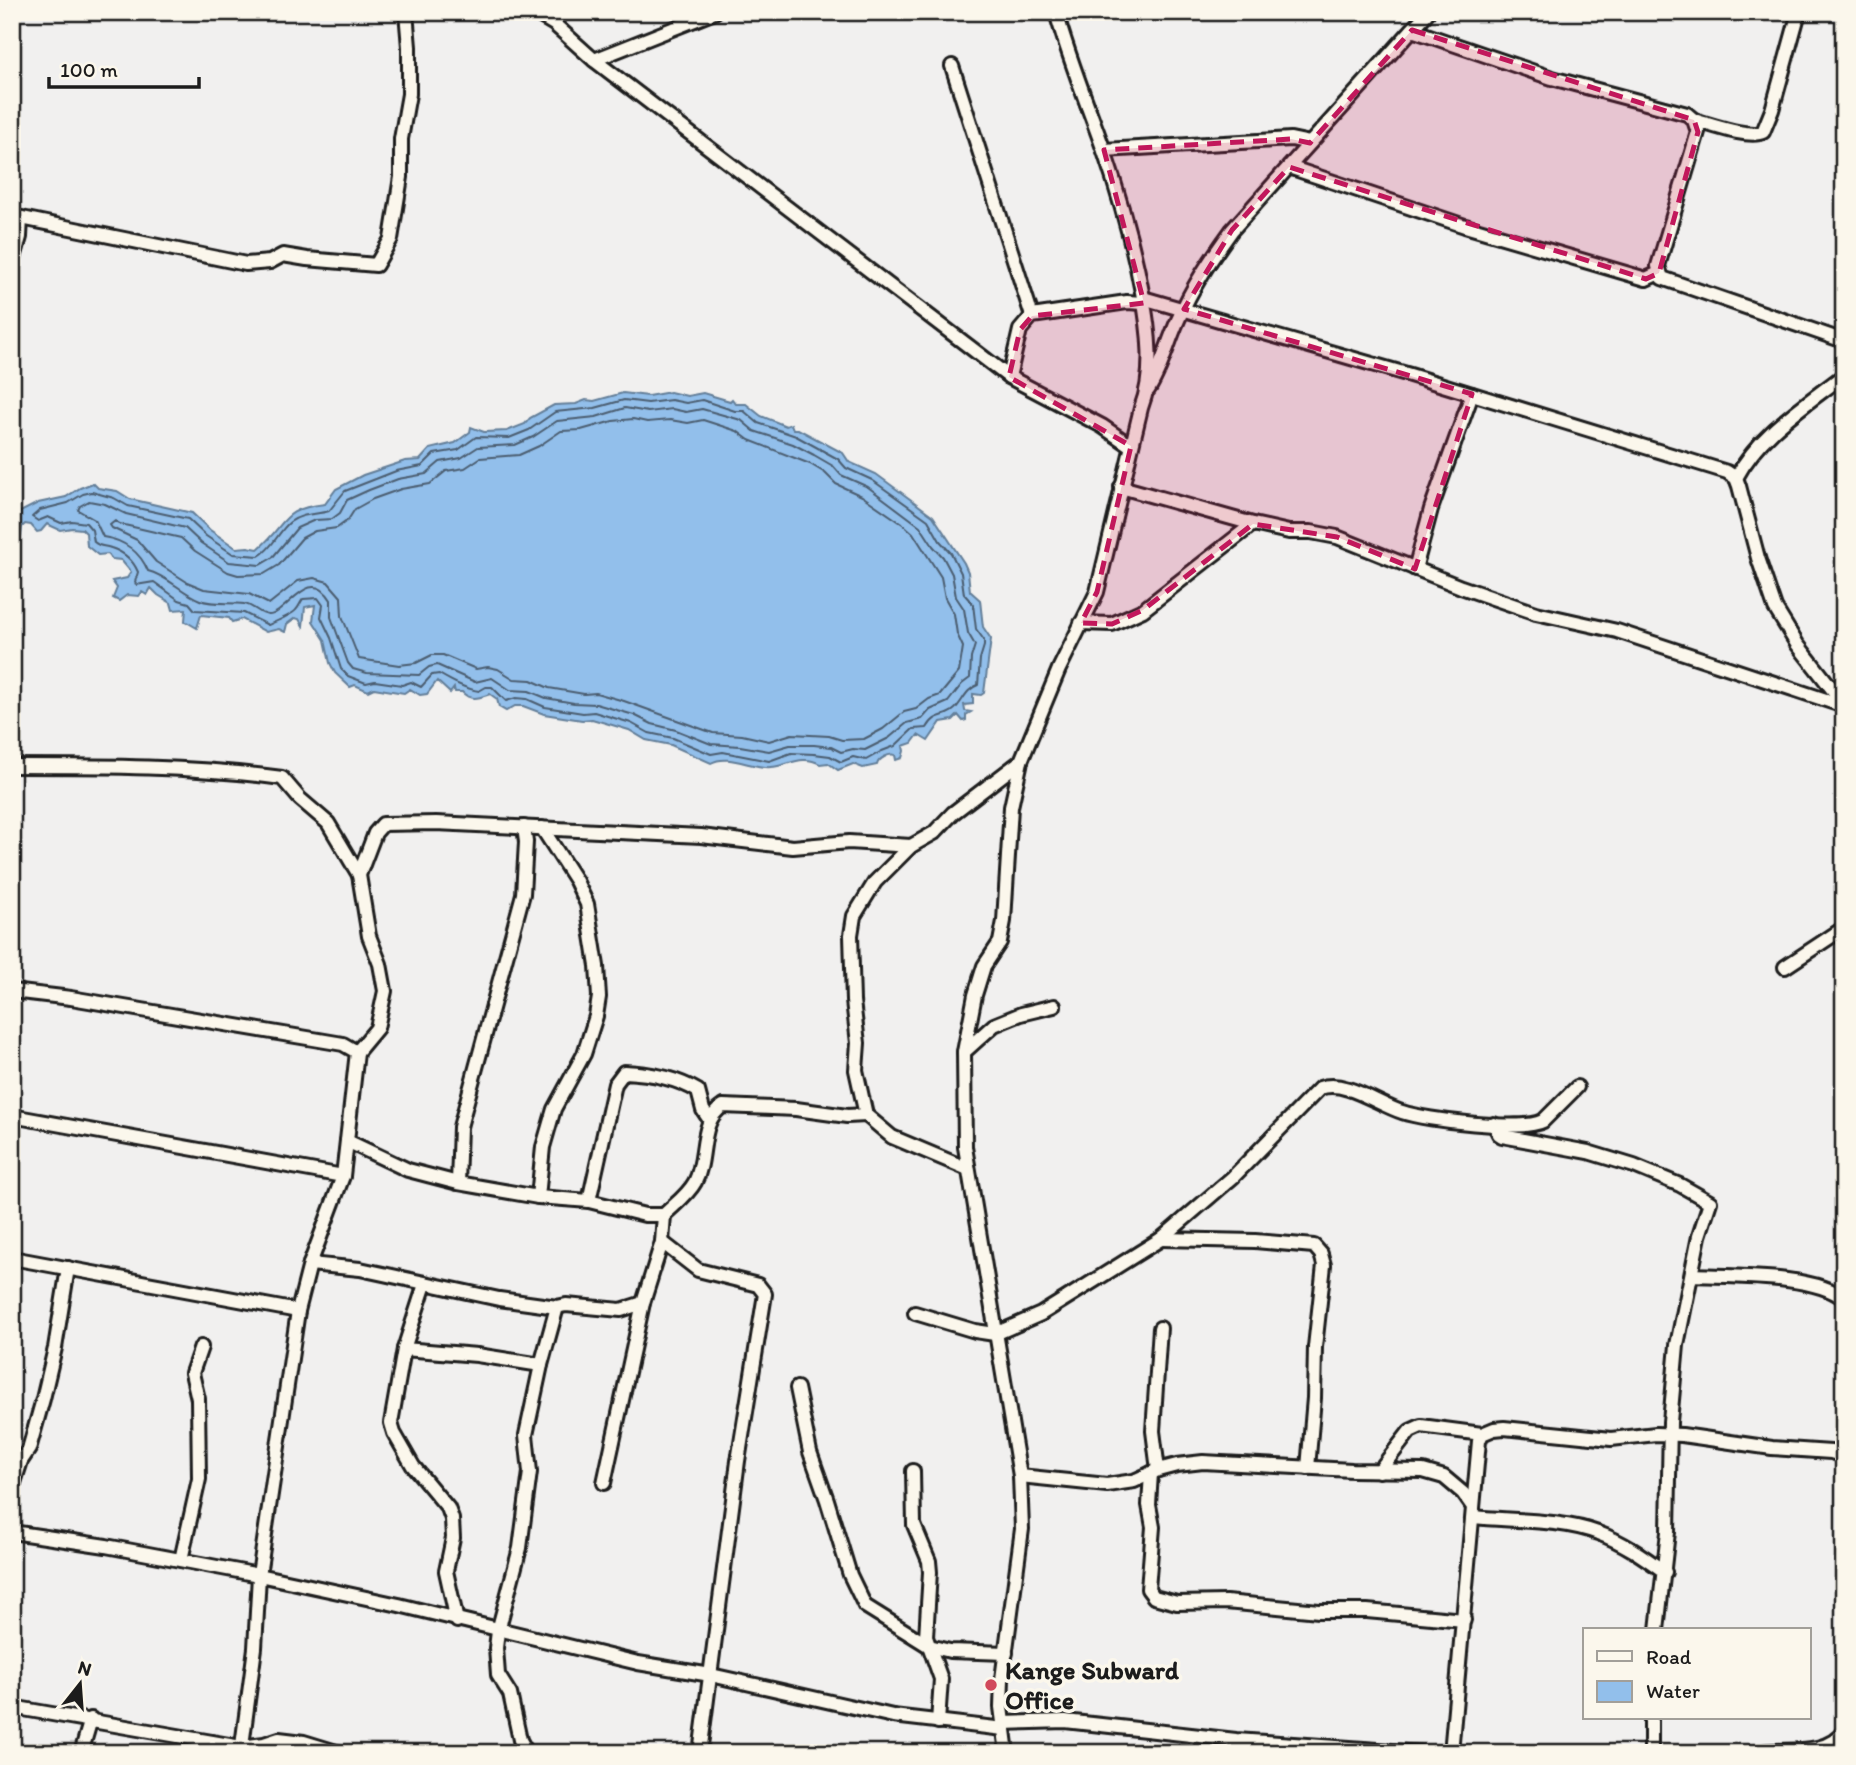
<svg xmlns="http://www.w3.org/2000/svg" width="1856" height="1765" font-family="Itim,sans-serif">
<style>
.water{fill:#92bfeb;stroke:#637e98;stroke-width:2}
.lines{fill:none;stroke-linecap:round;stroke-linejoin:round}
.shore{stroke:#4b5d6f;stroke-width:2}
.minor-casing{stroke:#1c1c1c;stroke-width:18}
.minor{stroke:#fbf7ec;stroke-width:12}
.marked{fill:#c2185b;fill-opacity:0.2;stroke:#c2185b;stroke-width:5;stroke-dasharray:14 9;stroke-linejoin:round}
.poi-dot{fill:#d1495b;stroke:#fbf7ec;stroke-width:2.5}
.labels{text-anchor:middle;stroke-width:7;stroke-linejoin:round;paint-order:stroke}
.poi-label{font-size:26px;font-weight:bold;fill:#1c1c1c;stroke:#fbf7ec;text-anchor:start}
</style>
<rect width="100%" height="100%" fill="#f1f0ef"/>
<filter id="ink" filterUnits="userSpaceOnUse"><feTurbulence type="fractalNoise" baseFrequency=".0143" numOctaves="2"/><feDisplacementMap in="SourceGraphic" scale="14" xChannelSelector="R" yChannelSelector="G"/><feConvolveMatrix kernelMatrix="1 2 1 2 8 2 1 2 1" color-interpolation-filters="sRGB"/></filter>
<g filter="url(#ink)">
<!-- water -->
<path class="water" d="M670,392L687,396L703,393L730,401L732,399L736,404H746L761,416L786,426L791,424L793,429H798L843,453L849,462L876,474L933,516L964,563L968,572L970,591L980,600L983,627L991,639L984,693L981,695L973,694V704L964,705L965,711L971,712L966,715V720L963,721L958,715L953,720L941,722L928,741L918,735L912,743L903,746L904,751L902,758L896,760L895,755C889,753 878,759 877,765L863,768L853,764L838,770L828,763L820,764C802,754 788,766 771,767C752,769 729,753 711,763L671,745L646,740L629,730L592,719L582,720L544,714L523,706H515L506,711L499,707L497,699L490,694C481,697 471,702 462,692H455L454,688L450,693L437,681L427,694L420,695L410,689L404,693L374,688L368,691L355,685L350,687L335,673L330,663L325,640L313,621L315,605L305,607L303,626L299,619L295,618L287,624L285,632L279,629L266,632L242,619L232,622L229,618L201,615L197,628L185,621L186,609L173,610L171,603L158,595L151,588L147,595L142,592L139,596L127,595L119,601L113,598L117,588L112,581L127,578L131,572L121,560L112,559L108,554L98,555L87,546L86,533L82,529L72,528L60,530L47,524L41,531L37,532L31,525L25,524L22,527L21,535L12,541V516L38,503L66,497L80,488L93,483L98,488L117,491L130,499L192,513L210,530L236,548L248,547L258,549C288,524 279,509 325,504L336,489L363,475L405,461L420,460L430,449L455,443L470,432L471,427L484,432L507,431L525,424L530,418L554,405L576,404L586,400L594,401L623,393L648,396Z"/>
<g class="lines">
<!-- shore -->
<g class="shore">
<path d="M624,400L648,403L671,400L686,403L702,400L735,411H744L758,423L796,436L838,459L846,468L872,480L928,520L940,541L951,553L961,573L964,594L973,604L976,629L984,640V646L980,659L978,685C966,689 963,701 955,709C944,719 936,712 927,728L913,729L895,746L882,751L866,760L853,757L841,762L830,756L814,754L791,753L769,761L723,752L711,754L673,738L649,733L631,723L594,712L583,713L545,707L527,699L516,698L506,701L492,687H486L479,691C465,689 451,681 439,674L432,675L421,687L411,682L402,685L375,681L366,683L348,676L341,669L331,638L321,617L323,605L318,598L303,599C300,603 299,607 296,610C292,615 275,622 268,625L244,613L195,610L189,603L179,600L154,582L136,585L135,582L138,572C133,560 123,552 111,548C103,545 101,548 94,542L92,530L86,523L72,521L61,523L48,517L38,521L32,517L40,510L68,503L83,494L92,492L114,498L128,506L188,519L206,536L233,554L259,556C273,548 278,532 290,522C302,513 316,515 329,511L345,491L396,471L422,466L434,454L458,450L476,437L509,438L529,430L555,412L595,408Z"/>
<path d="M625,408L648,412L672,409L686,412L702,409L741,420L754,431L793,444L814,455L833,466L841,475L868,487L920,526L933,546L943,557L952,574L956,597L964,609L968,633L975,645L971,658L970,678L962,684L948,702L930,710L922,719L907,723L889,738L865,750L853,749L841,752L831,747L814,745H790L769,751L740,746L711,744L676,730L652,724L634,715L596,704L574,703L546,698L529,691L510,690L492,678L475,682L437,665L429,667L419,675L367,673L353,669L348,663L331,617V600C309,563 286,616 268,615C259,614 253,605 244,604C230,602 213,605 200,600C182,593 166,575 148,571C140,552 124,540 103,537L95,520L78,510L80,506L89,501L105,504L126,514L185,528L201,543L229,562L260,565L272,558L297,528L315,520L332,519L340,513L347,500L369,490L398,479L426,474L440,462L461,458L478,447L515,445L533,437L557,421L596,417Z"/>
<polygon points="633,419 647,422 670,420 688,423 703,420 737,431 749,440 810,464 825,473 836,484 862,496 904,525 913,533 941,577 945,598 954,614 957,634 963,647 959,672 940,695 929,699 916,709 904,712 883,729 864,739 842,740 829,736 792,734 769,741 742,735 713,733 624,701 596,693 584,694 549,688 531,680 514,679 498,669 488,667 476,669 443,655 432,655 416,663 399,665 359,659 342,616 341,597 328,582 314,578 298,581 269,604 249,594 204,589 187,582 156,562 137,540 112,528 110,525 115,521 120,524 181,538 195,551 228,572 238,575 264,574 279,565 302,538 315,531 337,528 348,520 355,509 373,499 401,489 430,484 446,471 465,468 480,458 519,455 539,446 561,431 581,430 613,421"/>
</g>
<!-- minor casing -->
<g class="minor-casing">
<g id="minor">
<polyline points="534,12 554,24 594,60 1009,377 1102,426 1131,446"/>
<polyline points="1412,30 1552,78 1687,114 1694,120 1698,132 1658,266 1662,278 1844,341"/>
<polyline points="594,60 715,12"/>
<polyline points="952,66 1032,316"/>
<path d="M1694,120C1709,124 1749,139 1763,132L1772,110L1799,12"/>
<polyline points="1104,150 1291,139 1310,143"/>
<polyline points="1289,167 1465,226 1646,279 1659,273"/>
<polyline points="12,216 246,264 270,262 283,255 307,259 376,265 391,239 401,177 401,139 409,94 409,47 406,12"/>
<polyline points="12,265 20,237 21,218"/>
<polyline points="1009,377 1020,330 1032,316 1127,302 1143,303 1143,298 1410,375 1727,472 1736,478 1739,486 1758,558 1775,608 1797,644 1844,704"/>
<path d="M1148,390C1162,368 1167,344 1178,320C1192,287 1211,259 1232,230L1428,12"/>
<path d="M1736,478C1760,433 1804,406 1844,375"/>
<polyline points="1121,487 1253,524 1289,532 1311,532 1337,537 1461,587 1536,613 1617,631 1844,706"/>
<polyline points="1415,569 1431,509 1472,394"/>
<polyline points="1081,623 1112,624 1143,610 1253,524"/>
<path d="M12,766C102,766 194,766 282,778L300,799L328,823L359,875"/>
<polyline points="1785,967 1844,928"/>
<polyline points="12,991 71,998 343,1044 357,1052 343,1176 310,1264 298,1311 259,1575 255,1648 241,1753"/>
<polyline points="357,1052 377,1028 385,991 380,964 369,936 359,875 375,833 383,824 436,823 701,836 793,847 849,842 911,846"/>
<polyline points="964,1052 994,1025 1021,1014 1054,1006"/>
<polyline points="12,1116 343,1176"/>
<polyline points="1494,1124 1499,1134 1502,1136 1588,1152 1634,1166 1680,1185 1710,1202 1699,1236 1677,1345 1670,1422 1668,1532 1657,1630"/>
<path d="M347,1141L408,1170L458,1183L538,1197L589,1201L645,1215H664C674,1205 688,1195 695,1182C708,1158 698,1122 723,1106L796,1109L847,1116L866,1115"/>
<polyline points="968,1169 892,1137 866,1115 856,1070 858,1043 853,1001 851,935 854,916 875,882 911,846 934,833 953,813 1021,761"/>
<polyline points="458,1183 460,1127 523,894 526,842 524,827"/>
<polyline points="538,1197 543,1147 554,1109 584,1054 596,1016 599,997 597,966 587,904 576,881 542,828"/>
<path d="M589,1201L615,1084L624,1072C649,1073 676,1078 698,1091L703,1110L709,1119"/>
<polyline points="1161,1239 1255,1241 1314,1246 1321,1254 1324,1265 1315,1347 1314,1398 1308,1468"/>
<polyline points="662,1242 698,1270 758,1285 765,1294 738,1461 700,1753"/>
<polyline points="12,1258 298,1311"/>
<polyline points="310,1264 360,1269 499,1299 557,1307 566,1305 621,1310 643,1303"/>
<path d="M1692,1275C1730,1277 1816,1274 1844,1299"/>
<polyline points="425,1284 404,1349 391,1423 394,1433 413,1466 448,1508 452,1519 453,1538 446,1571 457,1621"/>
<path d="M915,1313L975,1331L995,1334L1041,1314L1161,1239L1233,1177L1320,1088C1345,1079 1377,1104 1402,1112C1425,1120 1523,1132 1543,1121L1577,1087"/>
<polyline points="404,1349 477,1355 541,1365"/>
<polyline points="797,1388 810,1452 827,1500 850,1575 865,1606 929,1646 950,1651 1006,1653"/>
<polyline points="1158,1470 1153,1431 1160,1328"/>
<polyline points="913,1471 914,1525 929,1561 930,1572 926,1637 941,1679 938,1722"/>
<polyline points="1379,1471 1410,1431 1421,1426 1482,1434"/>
<polyline points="1151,1473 1149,1505 1153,1527 1148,1589 1154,1597 1177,1603 1226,1602 1319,1611 1367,1611 1464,1620"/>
<polyline points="1020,1476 1107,1485 1134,1481 1158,1470 1177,1465 1203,1462 1352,1470 1423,1471 1444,1477 1463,1493 1473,1507"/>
<polyline points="604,1483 643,1303 662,1242 664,1215"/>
<polyline points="12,1489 21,1461 29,1449 43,1399 55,1348 68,1268"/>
<path d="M1473,1517C1512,1521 1562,1519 1598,1533C1623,1542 1644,1557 1665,1572"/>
<polyline points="12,1532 106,1546 259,1575 399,1605 638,1663 711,1675 893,1716 1004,1729"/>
<polyline points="181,1560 199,1479 198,1399 192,1373 201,1347"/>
<polyline points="12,1707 241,1747 264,1744 279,1739 304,1742 340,1753"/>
<polyline points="1651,1718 1651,1753"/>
<polyline points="1003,1723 1065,1721 1236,1740 1421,1753"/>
<polyline points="81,1753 91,1719"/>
<polyline points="527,1753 520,1740 510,1694 498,1675 496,1648 498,1631 520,1548 530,1472 526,1435 541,1365 557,1307"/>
<path d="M1007,1753L1001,1707L1002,1679L1022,1529L1020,1476L965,1147L964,1052L975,995L984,966L1000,942L1004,921L1011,807L1021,761L1059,669L1097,592L1141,408C1155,372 1149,329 1142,292C1133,244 1119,195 1103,148C1087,103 1069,59 1056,12"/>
<polyline points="1451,1753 1479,1441 1482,1434 1494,1429 1504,1428 1611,1439 1656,1434 1682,1435 1772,1448 1831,1452 1844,1456"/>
<path d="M1756,1753C1783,1747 1826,1758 1844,1731"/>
</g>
</g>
<!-- minor -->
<use href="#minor" class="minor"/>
</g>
</g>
<!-- marked area -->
<path class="marked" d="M1412,30L1694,120L1698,132L1659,273L1646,279L1289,167L1232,230L1184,309L1472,394L1415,569L1337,537L1253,524L1143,610L1112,624L1081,623L1097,592L1131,446L1009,377L1020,330L1032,316L1144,303L1104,150L1291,139L1310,143Z"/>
<!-- markers -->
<circle class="poi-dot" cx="991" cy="1685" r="7"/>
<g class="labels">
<!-- poi labels -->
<g class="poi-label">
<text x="1005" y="1679">Kange Subward<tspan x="1005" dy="30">Office</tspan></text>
</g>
</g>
<!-- margin -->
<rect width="1856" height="1765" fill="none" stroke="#fbf7ec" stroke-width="42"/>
<rect x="21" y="21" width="1814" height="1723" fill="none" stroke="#1c1c1c" stroke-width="2.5" filter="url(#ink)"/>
<!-- legend -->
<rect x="1583" y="1628" width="228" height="91" fill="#fbf7ec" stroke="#a29f99" stroke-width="2"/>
<rect x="1597" y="1651" width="35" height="10" fill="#fbf7ec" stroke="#a29f99" stroke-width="2"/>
<text x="1646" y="1664" font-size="21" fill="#1c1c1c">Road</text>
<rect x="1597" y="1681" width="35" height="21" fill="#92bfeb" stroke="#a29f99" stroke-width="2"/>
<text x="1646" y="1698" font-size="21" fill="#1c1c1c">Water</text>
<!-- north arrow -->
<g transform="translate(80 1684) rotate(17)" stroke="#fbf7ec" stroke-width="5" paint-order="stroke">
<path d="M0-5L12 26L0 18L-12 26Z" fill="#1c1c1c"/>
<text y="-10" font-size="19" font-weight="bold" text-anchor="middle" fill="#1c1c1c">N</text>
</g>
<!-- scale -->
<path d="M49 77v10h150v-10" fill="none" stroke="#1c1c1c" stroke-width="3.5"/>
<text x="60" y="77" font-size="21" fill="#1c1c1c" stroke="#fbf7ec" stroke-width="5" paint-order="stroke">100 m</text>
</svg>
